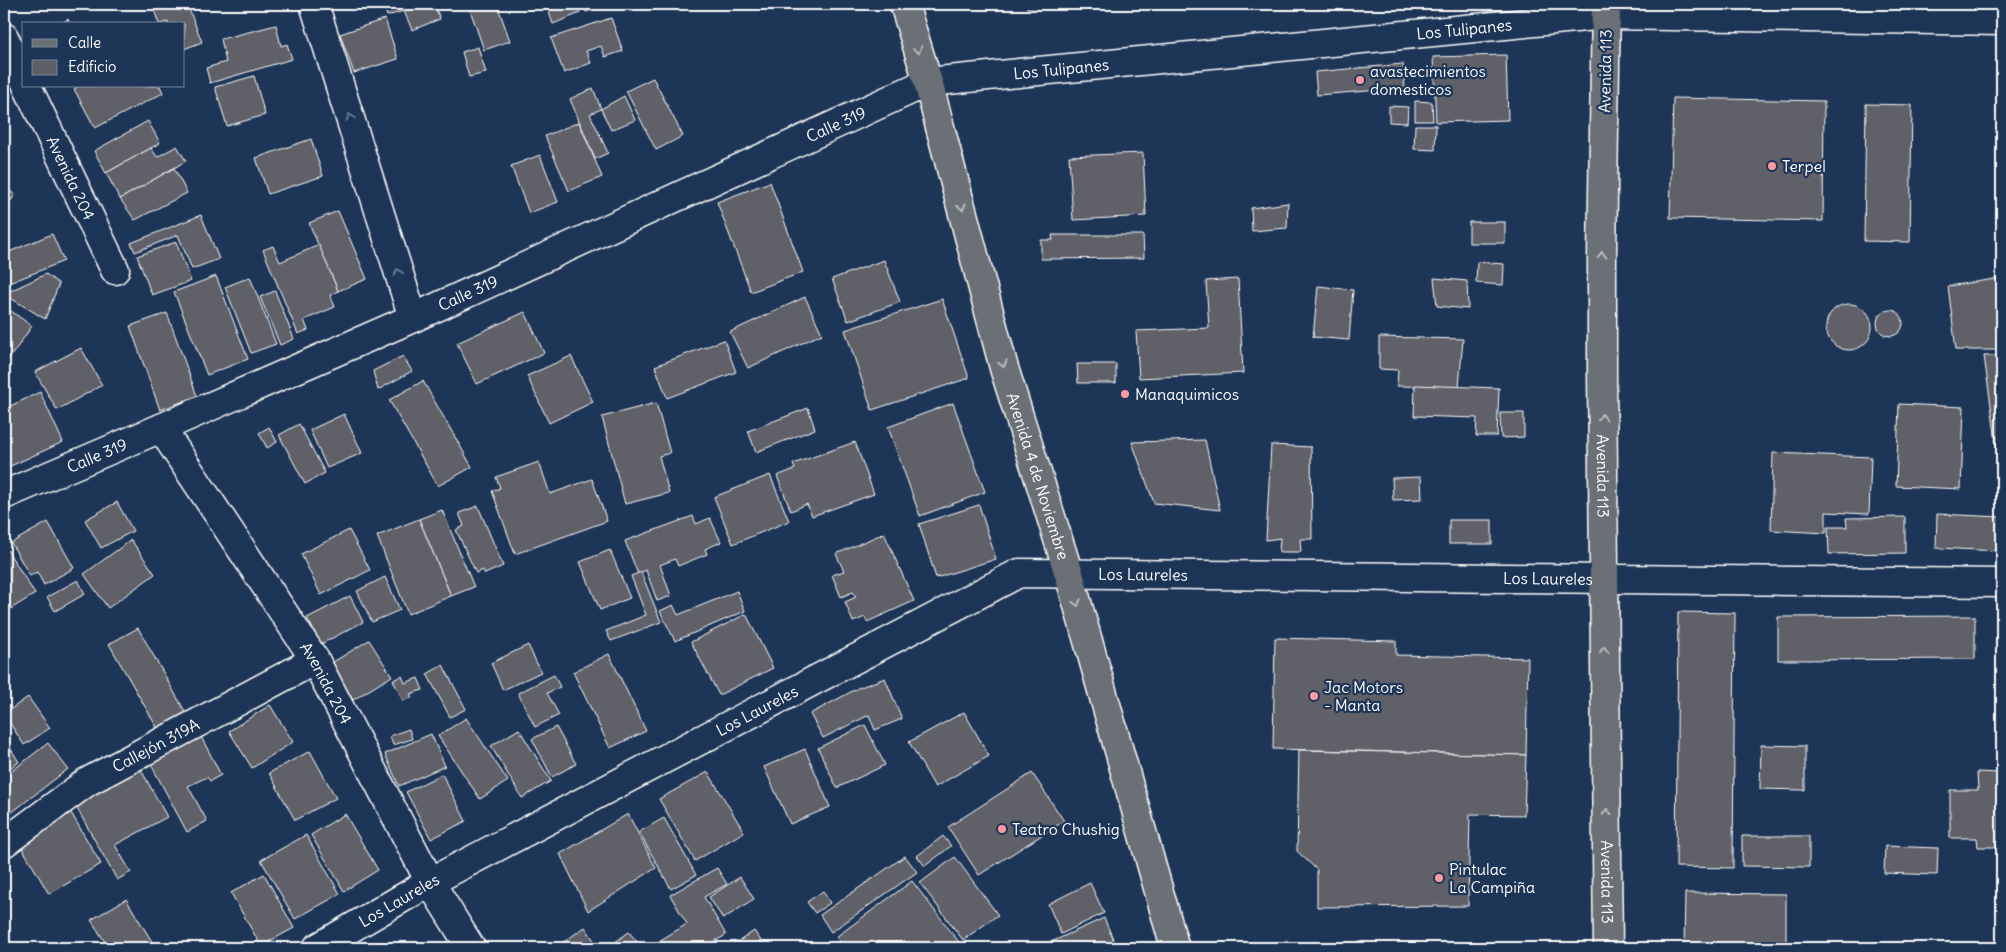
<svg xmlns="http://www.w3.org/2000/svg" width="2006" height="952" font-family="Delius,sans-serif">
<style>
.building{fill:#5e6068;stroke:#fff}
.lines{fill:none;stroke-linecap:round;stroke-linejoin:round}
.minor-casing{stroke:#fff;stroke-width:31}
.primary-casing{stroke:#fff;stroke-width:31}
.minor{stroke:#1d3557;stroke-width:28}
.primary{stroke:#6b7074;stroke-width:28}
.oneway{stroke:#bcbfc0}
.oneway2{stroke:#6c7c92}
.poi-dot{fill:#ff9aa2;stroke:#1d3557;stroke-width:2}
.labels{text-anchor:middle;stroke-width:4.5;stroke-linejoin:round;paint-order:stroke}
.street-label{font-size:16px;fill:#fff;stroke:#1d3557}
.poi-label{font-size:16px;fill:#fff;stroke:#1d3557;text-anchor:start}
</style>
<rect width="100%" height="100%" fill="#1d3557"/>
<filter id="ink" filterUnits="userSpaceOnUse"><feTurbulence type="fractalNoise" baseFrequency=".02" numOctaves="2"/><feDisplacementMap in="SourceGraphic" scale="10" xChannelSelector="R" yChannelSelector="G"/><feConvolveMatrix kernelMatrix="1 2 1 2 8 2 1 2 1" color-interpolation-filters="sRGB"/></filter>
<g filter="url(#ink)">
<!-- building -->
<g class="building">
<polygon points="152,4 187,4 202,42 184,49 184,24 168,24 168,22 159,24"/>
<polygon points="383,4 434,4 440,19 412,30 404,11 387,16"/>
<polygon points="468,4 497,4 510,41 484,50"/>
<polygon points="556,4 576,4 580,13 553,24 547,7"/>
<polygon points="583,4 611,4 586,12"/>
<polygon points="1026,4 1079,4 1027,8"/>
<polygon points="611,18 623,51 605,57 601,46 586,51 591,63 564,73 551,38"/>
<polygon points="68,19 70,24 59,24"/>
<polygon points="385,19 398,59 354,73 340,34"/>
<polygon points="276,25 281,46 287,44 292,59 210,83 206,68 226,62 221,39"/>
<polygon points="478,47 486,73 469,77 462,52"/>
<polygon points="1506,55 1508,120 1436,122 1433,57"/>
<polygon points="1403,64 1405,88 1317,95 1315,72"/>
<polygon points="254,76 265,115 227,126 215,87"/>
<polygon points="653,78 683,136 656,150 626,91"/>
<polygon points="79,86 160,86 163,93 95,128 74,89"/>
<polygon points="593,88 601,109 590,114 608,153 595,159 570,99"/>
<polygon points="624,96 635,120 611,130 601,109"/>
<polygon points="1673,98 1824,101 1823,221 1670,218"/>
<polygon points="1415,101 1432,102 1433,121 1415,121"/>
<polygon points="1866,104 1912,105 1910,242 1864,241"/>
<polygon points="1389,106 1408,107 1407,123 1389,122"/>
<polygon points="148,121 160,143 106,173 94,151"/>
<polygon points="579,122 602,177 569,191 545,136"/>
<polygon points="1415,125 1436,125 1435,150 1414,149"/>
<polygon points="311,139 323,176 268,194 256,158"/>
<polygon points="177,146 186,161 120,199 106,173 151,148 157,157"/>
<polygon points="1143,153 1146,216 1073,220 1069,156"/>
<polygon points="540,155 558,202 529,213 511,166"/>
<polygon points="174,168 187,193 135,220 120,199"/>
<polygon points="770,182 803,272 751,292 717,202"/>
<polygon points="4,186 15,195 4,210"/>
<polygon points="1288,203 1287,228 1252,231 1251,208"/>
<polygon points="338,211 367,279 338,291 309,223"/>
<polygon points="201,215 219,259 192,269 178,235 135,252 131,243"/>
<rect x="1469" y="222" width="36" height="21"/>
<polygon points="52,234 64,261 4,285 4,254"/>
<polygon points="1052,235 1143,235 1144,258 1041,259 1041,240 1053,240"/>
<polygon points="176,242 191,281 152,295 137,256"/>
<polygon points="319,245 338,291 330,295 335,307 304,320 308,330 298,334 263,250 273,246 280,262"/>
<polygon points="884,260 900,302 848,321 832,279"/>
<polygon points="1477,262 1504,264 1503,285 1476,283"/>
<polygon points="46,274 59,284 45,319 4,294"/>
<polygon points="216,276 248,359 207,375 174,292"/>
<polygon points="250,277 276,344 251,353 225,287"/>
<polygon points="1434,278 1467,281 1468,309 1437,306"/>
<polygon points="2002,278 2002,350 1956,350 1948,286"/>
<polygon points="1238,279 1243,373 1139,378 1136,331 1209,328 1206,281"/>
<polygon points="1318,286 1353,290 1349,340 1313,337"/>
<polygon points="275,291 294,339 280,345 260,297"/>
<polygon points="805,297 822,334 748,368 730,332"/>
<polygon points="942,299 969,378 872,410 845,330"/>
<circle cx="1849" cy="327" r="23"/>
<polygon points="4,306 32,326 4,366"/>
<circle cx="1890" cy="323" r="13"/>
<polygon points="525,312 544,353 477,384 457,343"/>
<polygon points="167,313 197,396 160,410 130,326"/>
<polygon points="1379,337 1463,339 1459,387 1397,386 1398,370 1379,369"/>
<polygon points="724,340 736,372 667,398 655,366"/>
<polygon points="81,348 102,385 57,410 35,372"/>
<polygon points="403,356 412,371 378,390 373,371"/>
<polygon points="571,356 593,402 549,423 527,376"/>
<polygon points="1984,356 2002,356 2002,484"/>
<polygon points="1077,364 1116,364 1116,383 1078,383"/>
<polygon points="423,381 472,467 438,486 389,400"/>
<polygon points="1415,385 1499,388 1497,436 1476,436 1477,418 1414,416"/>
<polygon points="40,392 63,442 4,469 4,409"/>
<polygon points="656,403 670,453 659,456 669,493 625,504 602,417"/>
<polygon points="953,403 985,492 920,516 888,427"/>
<polygon points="1899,404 1964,407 1961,489 1896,486"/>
<polygon points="808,408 815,429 756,452 748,431"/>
<polygon points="1500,413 1524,413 1524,437 1501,438"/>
<polygon points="344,414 362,453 327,468 310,430"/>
<polygon points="299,424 325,473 305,484 279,435"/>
<polygon points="269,427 277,442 267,448 259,433"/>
<polygon points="1205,440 1220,510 1154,503 1132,442"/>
<polygon points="855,442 874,494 812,516 807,504 791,511 777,476 795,469 793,464"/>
<polygon points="1271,445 1311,447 1312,539 1300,539 1301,552 1279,552 1280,538 1266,540"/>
<polygon points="1773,453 1871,457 1869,514 1826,512 1826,533 1771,530"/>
<polygon points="539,462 550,494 592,479 607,521 515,554 492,491 500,488 496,477"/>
<polygon points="770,475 789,521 733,544 714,497"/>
<polygon points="1421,477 1422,499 1393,500 1392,478"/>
<polygon points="117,502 133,531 101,548 85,520"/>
<polygon points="979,505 996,559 936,578 919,524"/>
<polygon points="478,506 503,566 485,574 483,570 476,573 456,530 464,526 459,513"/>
<polygon points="442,510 474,587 451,596 419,519"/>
<polygon points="1937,514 2002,517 2000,551 1936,548"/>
<polygon points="693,516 696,524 710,518 721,542 705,549 707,554 678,566 675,559 660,565 671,596 657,601 646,570 638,574 625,541"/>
<polygon points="1905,517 1905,553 1829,554 1828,527 1847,527 1846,518"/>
<polygon points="419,519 451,596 408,614 377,536"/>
<rect x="1449" y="520" width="43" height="24"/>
<polygon points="48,522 74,568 44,585 37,572 30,576 11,543"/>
<polygon points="349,530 370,570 321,595 301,554"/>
<polygon points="884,533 914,601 867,622 865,617 853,622 845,602 856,597 853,592 841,597 832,575 844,571 836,554"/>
<polygon points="131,540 155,574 108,608 84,574"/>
<polygon points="4,545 35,594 4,613"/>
<polygon points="610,550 630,598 600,610 580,562"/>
<polygon points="641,572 661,622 611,641 606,631 646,615 631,576"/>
<polygon points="385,577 400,610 372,622 357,591"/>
<polygon points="78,580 85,594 55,611 47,597"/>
<polygon points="737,591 745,611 675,641 660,611 673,605 678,615"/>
<polygon points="350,596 363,622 321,644 307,618"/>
<polygon points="1678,612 1735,613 1733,868 1676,867"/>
<polygon points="746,614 773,668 719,695 691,642"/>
<polygon points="1975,616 1975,659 1778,660 1778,617"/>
<polygon points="138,628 187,715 159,731 109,644"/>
<polygon points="1275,638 1396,641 1396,655 1528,658 1526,755 1273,749"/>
<polygon points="369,640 392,676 353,700 330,664"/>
<polygon points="528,645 541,672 503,690 491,663"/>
<polygon points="609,654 646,731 610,748 573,672"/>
<polygon points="443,665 466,709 450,717 427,674"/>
<polygon points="554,675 560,687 547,693 559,715 535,727 518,693"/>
<polygon points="402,676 405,683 418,678 423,690 410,694 412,697 403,701 393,680"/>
<polygon points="885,678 902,719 875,730 869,715 823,738 810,714 858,688"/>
<polygon points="28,697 50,728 24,745 4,714"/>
<polygon points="270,705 293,742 252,768 229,731"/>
<polygon points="964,712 989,756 935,787 909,742"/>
<polygon points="466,718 508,781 480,799 438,736"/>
<polygon points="865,725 885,765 837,788 818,748"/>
<polygon points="556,727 576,764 552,777 532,739"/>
<polygon points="197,729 221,775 210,781 207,777 188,786 207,821 187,832 146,755"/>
<polygon points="409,729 412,739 393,745 390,736"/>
<polygon points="519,729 551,781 522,798 491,746"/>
<polygon points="431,734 445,766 399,786 385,754"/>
<polygon points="4,738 19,762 4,772"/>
<polygon points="48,743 68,769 11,813 4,803 4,777"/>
<polygon points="1761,745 1805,746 1805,790 1760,789"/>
<polygon points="805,749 830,807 790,824 764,767"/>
<polygon points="1299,750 1526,755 1524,815 1470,814 1468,906 1317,907 1317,870 1297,851"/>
<polygon points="310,751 336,798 295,820 269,773"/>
<polygon points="140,768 167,817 115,845 131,872 117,880 74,803"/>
<polygon points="708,772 744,832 695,861 659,799"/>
<polygon points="1977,772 2000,773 1999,847 1978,847 1977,838 1950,838 1950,790 1978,790"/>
<polygon points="1032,773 1064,821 979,875 948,827"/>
<polygon points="442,774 466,821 431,839 406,792"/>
<polygon points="70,811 101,864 49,894 18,841"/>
<polygon points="345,814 378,870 344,891 311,835"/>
<polygon points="628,814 656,868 588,911 560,854"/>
<polygon points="664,818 696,875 671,889 639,832"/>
<polygon points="306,835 340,894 295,919 261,860"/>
<polygon points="943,836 951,846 925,866 917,856"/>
<polygon points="1742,836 1809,836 1809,867 1742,866"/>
<polygon points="1885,846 1938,848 1937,875 1884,873"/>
<polygon points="905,856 917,872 831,932 820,915"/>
<polygon points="955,857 998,915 963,940 920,883"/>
<polygon points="717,868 727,884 704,897 726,935 703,948 663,948 659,941 687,924 670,895"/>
<polygon points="264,874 294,928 261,946 231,893"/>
<polygon points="740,877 754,899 723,919 709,897"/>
<polygon points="912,881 962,946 959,948 845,948 836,937"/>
<polygon points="1090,883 1104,913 1061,934 1048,904"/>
<polygon points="823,891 830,903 815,913 807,902"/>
<polygon points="1685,893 1786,894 1786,948 1684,948"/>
<polygon points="126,899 156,948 109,948 91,920"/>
<polygon points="1104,918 1117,948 1038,948"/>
<polygon points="585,927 597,945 593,948 555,948"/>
<polygon points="754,931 766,948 729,948"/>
<polygon points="629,932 642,948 607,948"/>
</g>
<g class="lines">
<!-- minor casing -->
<g class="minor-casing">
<g id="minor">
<polyline points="314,4 413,318"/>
<polyline points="4,37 24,79"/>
<path id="s1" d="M27,86L115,270"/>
<path id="s2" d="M161,428L315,660L430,882L471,948"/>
<path id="s3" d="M4,495L161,428L413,318L928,82L1606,15L2002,21"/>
<path id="s4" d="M4,843L87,782L315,660"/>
<path id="s5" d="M317,948L430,882L1019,573L2002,583"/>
</g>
</g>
<!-- primary casing -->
<g class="primary-casing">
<g id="primary">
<path id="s6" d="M904,4L928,82L1004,368L1069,574L1175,948"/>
<path id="s7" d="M1606,4L1602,256V375L1608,948"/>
</g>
</g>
<!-- minor -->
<use href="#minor" class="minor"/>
<!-- primary -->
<use href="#primary" class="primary"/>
</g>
<!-- one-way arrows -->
<defs><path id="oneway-chevron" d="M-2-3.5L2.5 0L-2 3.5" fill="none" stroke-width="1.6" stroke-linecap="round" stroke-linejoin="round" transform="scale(1.25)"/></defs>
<g class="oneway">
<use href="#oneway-chevron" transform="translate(918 50) rotate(72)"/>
<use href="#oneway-chevron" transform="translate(962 207) rotate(75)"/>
<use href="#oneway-chevron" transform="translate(1602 255) rotate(-89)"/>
<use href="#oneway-chevron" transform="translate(1003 364) rotate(74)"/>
<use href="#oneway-chevron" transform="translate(1602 417) rotate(-90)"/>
<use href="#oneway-chevron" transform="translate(1077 603) rotate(74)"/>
<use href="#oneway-chevron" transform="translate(1604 650) rotate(-91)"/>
<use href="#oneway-chevron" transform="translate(1607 812) rotate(-91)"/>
</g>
<g class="oneway2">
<use href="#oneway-chevron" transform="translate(350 117) rotate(-108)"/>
<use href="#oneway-chevron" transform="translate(398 272) rotate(-108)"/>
</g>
</g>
<!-- markers -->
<g class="poi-dot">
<circle cx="1360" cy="80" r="5"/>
<circle cx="1772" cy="166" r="5"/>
<circle cx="1125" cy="394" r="5"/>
<circle cx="1314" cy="696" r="5"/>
<circle cx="1002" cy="829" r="5"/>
<circle cx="1439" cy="878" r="5"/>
</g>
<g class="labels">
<!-- street labels -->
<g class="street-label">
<text dy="6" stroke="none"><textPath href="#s3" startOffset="1551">Los Tulipanes</textPath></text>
<text dy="6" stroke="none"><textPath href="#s3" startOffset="1146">Los Tulipanes</textPath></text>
<text transform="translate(1605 71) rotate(-89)" y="6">Avenida 113</text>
<text dy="6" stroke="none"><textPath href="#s3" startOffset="911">Calle 319</textPath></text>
<text dy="6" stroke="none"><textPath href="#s1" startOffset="102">Avenida 204</textPath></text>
<text dy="6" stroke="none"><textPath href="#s3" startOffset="506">Calle 319</textPath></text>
<text dy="6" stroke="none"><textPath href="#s3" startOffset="101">Calle 319</textPath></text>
<text dy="6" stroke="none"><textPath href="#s6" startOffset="491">Avenida 4 de Noviembre</textPath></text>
<text dy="6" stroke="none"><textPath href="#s7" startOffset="472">Avenida 113</textPath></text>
<text dy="6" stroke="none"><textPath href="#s5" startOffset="920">Los Laureles</textPath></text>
<text dy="6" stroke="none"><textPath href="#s5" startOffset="1325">Los Laureles</textPath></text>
<text dy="6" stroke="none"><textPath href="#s2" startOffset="304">Avenida 204</textPath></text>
<text dy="6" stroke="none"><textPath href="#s5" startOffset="500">Los Laureles</textPath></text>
<text dy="6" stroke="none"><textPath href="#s4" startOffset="181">Callejón 319A</textPath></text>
<text dy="6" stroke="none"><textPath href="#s7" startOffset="878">Avenida 113</textPath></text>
<text dy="6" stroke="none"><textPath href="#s5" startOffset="95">Los Laureles</textPath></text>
</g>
<!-- poi labels -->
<g class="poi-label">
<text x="1370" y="77">avastecimientos<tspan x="1370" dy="18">domesticos</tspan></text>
<text x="1782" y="172">Terpel</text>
<text x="1135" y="400">Manaquimicos</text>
<text x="1324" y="693">Jac Motors<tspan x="1324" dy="18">- Manta</tspan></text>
<text x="1012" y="835">Teatro Chushig</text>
<text x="1449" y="875">Pintulac<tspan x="1449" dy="18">La Campiña</tspan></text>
</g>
</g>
<!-- margin -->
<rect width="2006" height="952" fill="none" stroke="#1d3557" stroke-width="20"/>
<rect x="10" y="10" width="1986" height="932" fill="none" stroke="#fff" stroke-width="2" filter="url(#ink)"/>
<!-- legend -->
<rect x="22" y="22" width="162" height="65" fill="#1d3557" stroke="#77869a"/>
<rect x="32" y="39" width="25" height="8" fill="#6b7074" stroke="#77869a"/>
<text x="68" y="48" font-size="15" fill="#ffffff">Calle</text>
<rect x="32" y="60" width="25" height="15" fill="#5e6068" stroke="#77869a"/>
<text x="68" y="72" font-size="15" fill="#ffffff">Edificio</text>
</svg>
